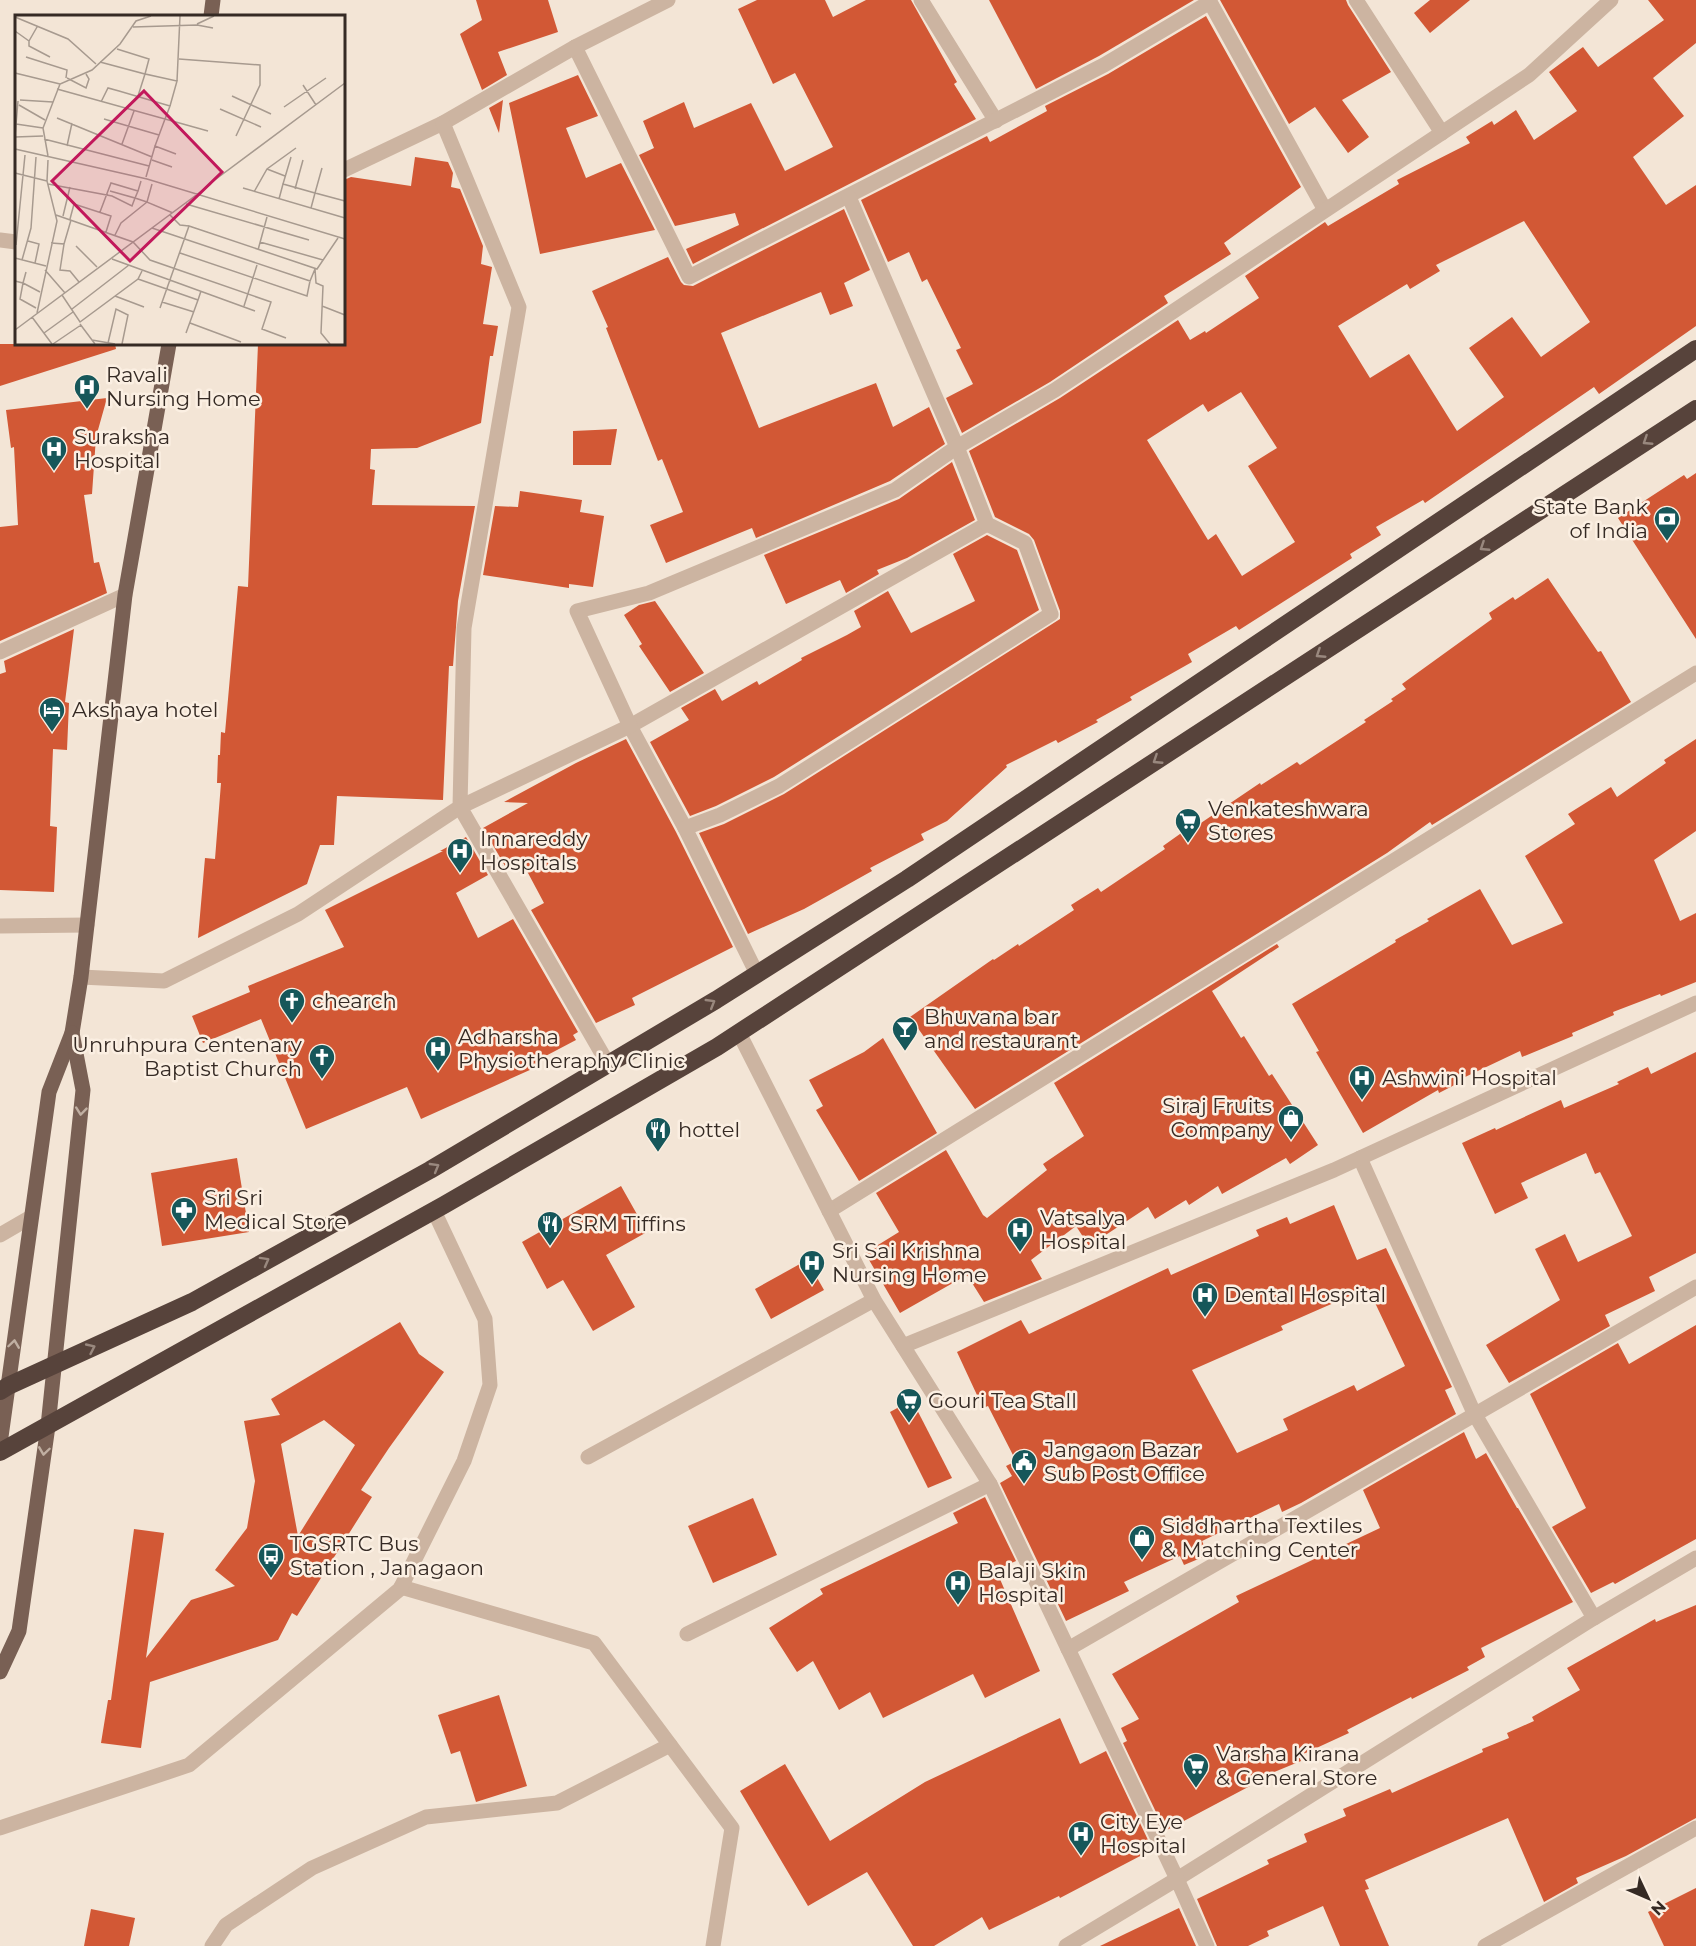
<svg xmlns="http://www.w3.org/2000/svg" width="1696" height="1946" font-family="Montserrat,sans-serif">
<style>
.building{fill:#d25835;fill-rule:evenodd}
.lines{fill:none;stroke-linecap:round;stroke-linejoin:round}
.minor{stroke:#ccb4a1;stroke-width:15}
.major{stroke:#796054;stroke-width:15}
.highway{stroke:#57433b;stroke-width:18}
.oneway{stroke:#99887e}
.oneway2{stroke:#c0afa2}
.labels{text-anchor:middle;stroke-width:5;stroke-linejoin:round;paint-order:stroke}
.poi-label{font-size:21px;fill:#352a24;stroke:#fbefe2;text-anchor:start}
.inset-road{fill:none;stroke:#a79a8f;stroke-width:1.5}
.view{fill:#c2185b;fill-opacity:0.15;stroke:#c2185b;stroke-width:3}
.inset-edge{fill:none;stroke:#352a24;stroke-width:3}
</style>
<rect width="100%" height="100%" fill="#f3e5d6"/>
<!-- building -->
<g class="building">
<polygon points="476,0 548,0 558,32 498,52 507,75 482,90 460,34 482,20"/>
<polygon points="757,0 825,0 833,17 866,0 911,0 957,82 954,84 976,119 693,264 686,249 739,225 735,213 675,226 639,155 654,148 643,121 684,102 694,128 751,103 785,171 833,147 795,73 773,84 738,9"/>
<polygon points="989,0 1194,0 1099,56 1036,89"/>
<polygon points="1220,0 1346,0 1348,5 1391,72 1342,100 1369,137 1348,153 1315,107 1289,124"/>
<polygon points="1430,0 1470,0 1430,33 1414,13"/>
<path d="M1648,0H1696V43L1653,78L1684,116L1633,157L1666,205L1696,185V326L1599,394L1594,387L1425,503L1423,500L1376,527L1381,535L1350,554L1352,558L1239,630L1236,626L1188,654L1192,662L1130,697L1132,700L1096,720L1098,722L1058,743L1056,740L1006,765L1007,767L947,821L921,834L924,840L870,868L872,871L804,909L748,934L699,833L724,824L784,794L1060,619V611L1034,540L1029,534L995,517L969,451L1060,398L1178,320L1190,340L1205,331L1206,333L1259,298L1245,276L1325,222L1328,226L1399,184L1397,180L1470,143L1466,137L1492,121L1494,125L1516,110L1534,140L1577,111L1549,72L1583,47L1598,67L1664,20ZM1524,221L1590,322L1541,357L1512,317L1469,348L1504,397L1457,431L1409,354L1370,378L1338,326L1407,284L1410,289L1440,271L1436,265ZM1241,392L1277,448L1248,466L1295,542L1242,576L1216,534L1208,540L1147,440L1203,404L1208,412Z"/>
<polygon points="1206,16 1301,187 1224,243 1231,254 1164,296 1168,303 1050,382 962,433 946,398 973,384 956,350 961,348 927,279 922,282 909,252 888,262 861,200 987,136 990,142 1047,111 1045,106 1108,74"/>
<polygon points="578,75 598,116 566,128 586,178 621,163 655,230 540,254 509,103"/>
<polygon points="503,100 499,133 489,108"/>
<polygon points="415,157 448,162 453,173 451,187 460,189 483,246 481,264 492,267 483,324 498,326 493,356 490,356 481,423 417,448 371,449 370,469 375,470 372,505 475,506 458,601 453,666 449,666 443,800 337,796 334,845 320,845 307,884 198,938 205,858 215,859 221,783 217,783 218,755 220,755 221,732 225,733 238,586 248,587 258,344 344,344 344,180 351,177 411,186"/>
<polygon points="844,209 870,270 844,283 853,306 830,315 821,292 721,333 759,428 876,383 893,427 929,407 945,444 890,481 756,538 752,528 666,563 650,525 683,512 662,459 658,461 606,328 608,327 592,291 668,257 681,282 684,285 693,286"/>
<polygon points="0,344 115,344 116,349 0,386"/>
<polygon points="107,398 96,437 92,494 84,495 94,563 99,562 107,593 0,641 0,527 18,525 14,447 11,448 6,410"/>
<polygon points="617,429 611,465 573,465 573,431"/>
<polygon points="952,462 975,520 907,558 877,570 879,574 846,593 840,580 786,604 764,555 899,499"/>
<polygon points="1696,473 1696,639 1618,518 1684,475 1687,479"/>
<polygon points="520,491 582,500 580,512 604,516 593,587 569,584 569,588 483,575 495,506 518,507"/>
<polygon points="987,535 1017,550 1039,610 774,777 716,806 690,816 650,742 689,720 681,708 715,689 722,701 757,681 759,685 802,660 801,658 847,635 861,627 854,611 888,591 911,633 975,601 953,554"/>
<polygon points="1548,578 1598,652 1601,651 1631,702 1432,825 1430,822 1387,853 975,1109 910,1017 993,959 994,960 1018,944 1019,946 1074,910 1071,905 1098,888 1101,892 1165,849 1163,846 1194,824 1195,827 1260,783 1261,785 1297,762 1300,765 1366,722 1364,720 1393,701 1391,699 1406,689 1402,684 1492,619 1489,613 1513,597 1515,600"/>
<polygon points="655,601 704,673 670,692 639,646 642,644 624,615 639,605"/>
<polygon points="74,629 65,702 69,703 67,750 53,749 50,826 57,827 54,892 0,890 0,674 6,672 4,661"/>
<polygon points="626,739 676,832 733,947 632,998 635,1005 596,1023 531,910 544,903 520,858 505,866 483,828 528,803 504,802 576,763"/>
<polygon points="1696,739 1696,831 1654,860 1680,921 1696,913 1696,982 1661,996 1660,994 1613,1012 1614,1015 1572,1033 1573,1036 1522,1057 1520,1051 1463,1078 1464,1080 1439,1093 1438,1090 1363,1133 1316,1052 1319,1051 1292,1004 1396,942 1395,940 1429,921 1427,919 1480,889 1512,945 1563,923 1525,856 1575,824 1568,814 1611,787 1617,797 1666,763 1664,760"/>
<polygon points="466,837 488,875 456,893 478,938 513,919 578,1032 573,1035 576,1040 538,1060 541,1065 421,1119 407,1087 306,1129 261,1019 203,1043 192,1016 250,992 248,986 344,947 325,910 443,851 440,851"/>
<polygon points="1277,944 1279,947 1212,991 1241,1038 1244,1036 1269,1076 1272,1074 1318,1145 1290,1164 1286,1158 1222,1194 1218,1186 1189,1205 1186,1200 1155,1219 1148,1207 1089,1246 1076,1226 1031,1260 1042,1279 984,1302 967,1275 900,1313 865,1253 899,1232 876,1193 946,1150 983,1215 987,1218 1047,1170 1043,1164 1084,1136 1054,1083"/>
<polygon points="883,1038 937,1133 859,1181 816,1110 823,1106 809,1080 864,1052"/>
<polygon points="1696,1052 1696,1253 1649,1277 1655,1291 1605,1315 1610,1326 1509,1383 1486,1345 1560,1300 1535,1249 1565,1234 1578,1262 1632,1236 1600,1172 1595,1174 1586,1153 1521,1183 1528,1198 1495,1214 1462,1143 1495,1128 1496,1130 1561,1100 1564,1108 1619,1084 1617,1082 1648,1067 1651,1074"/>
<polygon points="237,1158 249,1232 162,1246 151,1173"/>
<polygon points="621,1186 647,1232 606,1255 635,1307 593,1331 563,1280 547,1289 522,1242"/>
<path d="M1334,1205L1357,1260L1386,1248L1452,1387L1445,1390L1456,1414L1301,1503L1282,1512L1279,1504L1202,1541L1208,1555L1184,1565L1180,1556L1124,1582L1129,1591L1066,1621L1000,1483L1012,1476L1006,1466L1016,1461L988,1406L983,1408L957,1352L1021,1320L1029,1334L1168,1268L1171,1275L1259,1236L1256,1230L1287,1217L1290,1224ZM1368,1288L1405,1366L1357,1391L1354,1385L1283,1419L1288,1430L1237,1453L1192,1370L1283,1330L1281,1326Z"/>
<polygon points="807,1260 824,1290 771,1319 755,1289"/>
<path d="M400,1322L419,1354L444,1372L389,1448L361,1490L372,1497L297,1616L292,1613L278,1640L150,1682L141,1748L101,1743L108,1700H111L134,1529L164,1533L146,1658L191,1600L235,1586L215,1570L247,1528L255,1481L244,1421L280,1415L271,1399ZM324,1420L355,1445L298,1536L281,1444Z"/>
<polygon points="1696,1325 1696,1539 1615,1584 1613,1582 1591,1593 1552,1527 1586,1508 1530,1394 1618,1343 1629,1364"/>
<polygon points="912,1400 952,1478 928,1488 890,1412"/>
<polygon points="1464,1432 1476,1459 1486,1453 1517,1508 1518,1508 1573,1602 1481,1648 1485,1657 1467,1667 1469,1670 1412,1699 1411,1697 1347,1730 1349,1733 1299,1756 1301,1761 1248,1783 1250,1786 1165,1831 1123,1743 1127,1741 1121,1728 1139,1719 1112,1674 1239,1602 1236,1596 1380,1528 1363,1490"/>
<polygon points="985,1497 1016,1561 996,1570 1040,1671 985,1698 973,1674 883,1718 870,1692 839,1710 813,1661 797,1672 769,1628 823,1594 820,1589 958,1523 953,1513"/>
<polygon points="753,1498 777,1555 713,1583 688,1526"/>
<polygon points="1696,1605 1696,1818 1626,1856 1576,1878 1578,1883 1544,1902 1508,1818 1365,1880 1369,1889 1365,1890 1389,1946 1340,1946 1323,1906 1267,1931 1269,1936 1248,1946 1217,1946 1197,1899 1269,1864 1267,1860 1307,1842 1304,1834 1346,1816 1343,1809 1390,1789 1392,1793 1483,1752 1482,1749 1509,1738 1507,1733 1534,1721 1532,1717 1580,1690 1567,1668 1655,1619 1656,1622"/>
<polygon points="499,1695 527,1786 476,1802 460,1751 451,1754 438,1715"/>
<polygon points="1060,1718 1080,1764 1106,1751 1148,1840 1139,1844 1144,1854 1060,1898 1059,1896 989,1930 982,1917 934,1946 913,1946 867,1872 808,1906 740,1791 785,1764 830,1841 925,1782"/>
<polygon points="1696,1888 1696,1946 1664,1946 1648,1912"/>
<polygon points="1179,1908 1196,1946 1100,1946"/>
<polygon points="91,1909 135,1918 129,1946 84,1946"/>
</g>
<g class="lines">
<!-- minor -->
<g class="minor">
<polyline points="921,0 996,121"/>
<polyline points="1356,0 1442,133"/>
<polyline points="1210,2 1325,210"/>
<polyline points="575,47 689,277 1104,65 1210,2 1209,0"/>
<polyline points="344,170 443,123 575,47 668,0"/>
<polyline points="0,240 16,242"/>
<polyline points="0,652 125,595"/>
<polyline points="685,828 630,726 987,524"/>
<polyline points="0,926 87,925"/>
<polyline points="757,974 685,828 720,815 779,786 1051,614 1025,543 987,524 957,447 849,197"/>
<polyline points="81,977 164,981 298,914 460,807 464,628 519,307 443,123"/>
<polyline points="608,1064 460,807 630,726 577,611 649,593 895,490 957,447 1055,390 1529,75 1611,0"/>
<polyline points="1360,1158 1474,1413 1594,1618"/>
<polyline points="829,1211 1696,673"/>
<polyline points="0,1235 31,1217"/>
<polyline points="903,1346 1334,1170 1696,1003"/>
<polyline points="588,1457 874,1300"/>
<polyline points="990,1484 1177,1879 1594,1618 1696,1558"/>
<polyline points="401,1587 594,1643 732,1828 713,1946"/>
<polyline points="687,1634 990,1484 874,1300 739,1033"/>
<polyline points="1068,1649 1696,1287"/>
<polyline points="0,1828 189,1765 400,1589 464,1461 490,1385 485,1319 434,1211"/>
<polyline points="212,1946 226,1925 312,1868 426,1817 557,1803 670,1745"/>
<polyline points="1066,1946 1177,1879 1207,1946"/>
<polyline points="1485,1946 1696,1828"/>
</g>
<!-- major -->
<g class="major">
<polyline points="211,16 213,0"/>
<polyline points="0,1444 49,1092 72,1033 81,977 125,595 169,344"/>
<polyline points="0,1672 19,1631 48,1426 83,1090 72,1033"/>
</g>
<!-- highway -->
<g class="highway">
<polyline points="0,1391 8,1386 192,1302 430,1170 716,1000 907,879 1696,349"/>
<polyline points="0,1452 444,1205 717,1047 1696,409"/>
</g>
</g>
<!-- one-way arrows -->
<defs><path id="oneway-chevron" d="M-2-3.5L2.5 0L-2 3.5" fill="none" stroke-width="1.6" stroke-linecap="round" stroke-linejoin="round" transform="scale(1.5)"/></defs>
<g class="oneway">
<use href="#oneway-chevron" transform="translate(1647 441) rotate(147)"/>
<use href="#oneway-chevron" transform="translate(1484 547) rotate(147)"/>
<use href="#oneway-chevron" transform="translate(1320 654) rotate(147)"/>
<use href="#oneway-chevron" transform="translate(1157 760) rotate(147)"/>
<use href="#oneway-chevron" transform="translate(711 1003) rotate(-31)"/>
<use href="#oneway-chevron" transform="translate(435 1167) rotate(-30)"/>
<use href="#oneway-chevron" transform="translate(265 1261) rotate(-29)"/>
<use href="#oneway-chevron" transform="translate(91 1348) rotate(-25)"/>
</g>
<g class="oneway2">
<use href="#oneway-chevron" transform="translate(81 1111) rotate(96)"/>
<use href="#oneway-chevron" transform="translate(14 1344) rotate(-82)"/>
<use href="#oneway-chevron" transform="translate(44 1451) rotate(98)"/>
</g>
<!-- icons -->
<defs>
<g id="hospital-pin" transform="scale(1.35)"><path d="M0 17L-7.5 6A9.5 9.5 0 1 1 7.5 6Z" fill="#16575a" stroke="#fbefe2"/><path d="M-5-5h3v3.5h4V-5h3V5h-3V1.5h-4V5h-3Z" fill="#fff"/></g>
<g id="bank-pin" transform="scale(1.35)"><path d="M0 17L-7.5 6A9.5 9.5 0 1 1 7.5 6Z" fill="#16575a" stroke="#fbefe2"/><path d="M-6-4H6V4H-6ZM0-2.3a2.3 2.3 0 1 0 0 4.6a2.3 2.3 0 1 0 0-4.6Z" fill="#fff"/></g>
<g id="hotel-pin" transform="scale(1.35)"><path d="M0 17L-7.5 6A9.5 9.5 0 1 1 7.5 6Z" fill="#16575a" stroke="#fbefe2"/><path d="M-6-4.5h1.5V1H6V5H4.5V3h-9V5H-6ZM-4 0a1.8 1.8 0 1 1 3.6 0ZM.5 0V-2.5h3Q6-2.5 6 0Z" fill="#fff"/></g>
<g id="supermarket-pin" transform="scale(1.35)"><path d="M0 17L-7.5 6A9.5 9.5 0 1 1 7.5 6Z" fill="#16575a" stroke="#fbefe2"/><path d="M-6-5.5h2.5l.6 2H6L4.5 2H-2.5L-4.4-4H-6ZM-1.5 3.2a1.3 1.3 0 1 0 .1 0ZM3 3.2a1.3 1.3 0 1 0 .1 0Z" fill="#fff"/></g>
<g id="church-pin" transform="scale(1.35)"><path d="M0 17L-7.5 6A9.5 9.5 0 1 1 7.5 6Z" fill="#16575a" stroke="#fbefe2"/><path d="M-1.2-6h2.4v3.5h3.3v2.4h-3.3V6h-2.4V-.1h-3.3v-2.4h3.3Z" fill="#fff"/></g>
<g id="bar-pin" transform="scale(1.35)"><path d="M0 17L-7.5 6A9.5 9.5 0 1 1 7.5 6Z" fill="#16575a" stroke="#fbefe2"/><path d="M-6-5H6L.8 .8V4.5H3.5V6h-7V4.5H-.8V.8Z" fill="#fff"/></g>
<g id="shop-pin" transform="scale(1.35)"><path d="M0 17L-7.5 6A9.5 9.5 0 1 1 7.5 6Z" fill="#16575a" stroke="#fbefe2"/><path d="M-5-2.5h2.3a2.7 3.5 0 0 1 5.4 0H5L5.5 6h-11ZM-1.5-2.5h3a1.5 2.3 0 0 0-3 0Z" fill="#fff"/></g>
<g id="restaurant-pin" transform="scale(1.35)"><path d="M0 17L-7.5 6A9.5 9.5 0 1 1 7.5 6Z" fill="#16575a" stroke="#fbefe2"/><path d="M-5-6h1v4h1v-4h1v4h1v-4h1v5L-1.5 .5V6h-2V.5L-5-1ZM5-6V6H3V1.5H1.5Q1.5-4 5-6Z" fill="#fff"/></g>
<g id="pharmacy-pin" transform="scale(1.35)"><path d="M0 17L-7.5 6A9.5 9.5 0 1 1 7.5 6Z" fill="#16575a" stroke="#fbefe2"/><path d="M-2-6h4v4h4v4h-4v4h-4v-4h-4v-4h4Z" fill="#fff"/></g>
<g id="civic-pin" transform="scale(1.35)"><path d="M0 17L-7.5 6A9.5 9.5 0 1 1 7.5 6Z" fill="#16575a" stroke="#fbefe2"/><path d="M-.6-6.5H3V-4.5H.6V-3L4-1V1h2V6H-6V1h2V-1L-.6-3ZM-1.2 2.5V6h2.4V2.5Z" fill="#fff"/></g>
<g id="bus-pin" transform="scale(1.35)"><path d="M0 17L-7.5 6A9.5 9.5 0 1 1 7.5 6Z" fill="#16575a" stroke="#fbefe2"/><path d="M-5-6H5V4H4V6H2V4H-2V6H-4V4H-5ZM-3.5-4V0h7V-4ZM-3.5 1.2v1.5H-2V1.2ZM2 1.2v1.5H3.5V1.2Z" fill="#fff"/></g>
</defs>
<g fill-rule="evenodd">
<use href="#hospital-pin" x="87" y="387"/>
<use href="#hospital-pin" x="54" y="449"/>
<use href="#bank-pin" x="1667" y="519"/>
<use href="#hotel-pin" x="52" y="710"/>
<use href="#supermarket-pin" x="1188" y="821"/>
<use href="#hospital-pin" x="460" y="851"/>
<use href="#church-pin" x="292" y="1001"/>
<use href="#bar-pin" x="905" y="1029"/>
<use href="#hospital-pin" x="438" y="1049"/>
<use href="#church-pin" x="322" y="1057"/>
<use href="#hospital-pin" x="1362" y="1078"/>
<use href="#shop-pin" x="1291" y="1118"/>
<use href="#restaurant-pin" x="658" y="1130"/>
<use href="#pharmacy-pin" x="184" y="1210"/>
<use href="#restaurant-pin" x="550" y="1224"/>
<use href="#hospital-pin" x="1020" y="1230"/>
<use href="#hospital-pin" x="812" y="1263"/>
<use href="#hospital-pin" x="1205" y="1295"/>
<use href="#supermarket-pin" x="909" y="1401"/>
<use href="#civic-pin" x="1024" y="1462"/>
<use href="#shop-pin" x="1142" y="1538"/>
<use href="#bus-pin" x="271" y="1556"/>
<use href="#hospital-pin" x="958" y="1583"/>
<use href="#supermarket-pin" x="1196" y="1766"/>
<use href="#hospital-pin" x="1081" y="1834"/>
</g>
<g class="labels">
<!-- poi labels -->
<g class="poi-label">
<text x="106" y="382">Ravali<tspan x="106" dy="24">Nursing Home</tspan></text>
<text x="74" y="444">Suraksha<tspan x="74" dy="24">Hospital</tspan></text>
<text x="1648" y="514" text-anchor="end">State Bank<tspan x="1648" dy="24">of India</tspan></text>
<text x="72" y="717">Akshaya hotel</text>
<text x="1208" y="816">Venkateshwara<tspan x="1208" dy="24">Stores</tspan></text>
<text x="480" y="846">Innareddy<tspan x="480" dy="24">Hospitals</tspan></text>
<text x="312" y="1008">chearch</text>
<text x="924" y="1024">Bhuvana bar<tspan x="924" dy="24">and restaurant</tspan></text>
<text x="458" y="1044">Adharsha<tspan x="458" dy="24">Physiotheraphy Clinic</tspan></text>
<text x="302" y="1052" text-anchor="end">Unruhpura Centenary<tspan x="302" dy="24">Baptist Church</tspan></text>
<text x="1382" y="1085">Ashwini Hospital</text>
<text x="1272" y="1113" text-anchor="end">Siraj Fruits<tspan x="1272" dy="24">Company</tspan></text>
<text x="678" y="1137">hottel</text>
<text x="204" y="1205">Sri Sri<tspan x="204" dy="24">Medical Store</tspan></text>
<text x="1040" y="1225">Vatsalya<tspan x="1040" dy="24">Hospital</tspan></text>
<text x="570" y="1231">SRM Tiffins</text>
<text x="832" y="1258">Sri Sai Krishna<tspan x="832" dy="24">Nursing Home</tspan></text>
<text x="1224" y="1302">Dental Hospital</text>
<text x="928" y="1408">Gouri Tea Stall</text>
<text x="1044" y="1457">Jangaon Bazar<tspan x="1044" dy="24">Sub Post Office</tspan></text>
<text x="1162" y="1533">Siddhartha Textiles<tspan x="1162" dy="24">&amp; Matching Center</tspan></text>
<text x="290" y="1551">TGSRTC Bus<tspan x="290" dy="24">Station , Janagaon</tspan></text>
<text x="978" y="1578">Balaji Skin<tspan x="978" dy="24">Hospital</tspan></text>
<text x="1216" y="1761">Varsha Kirana<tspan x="1216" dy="24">&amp; General Store</tspan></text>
<text x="1100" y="1829">City Eye<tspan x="1100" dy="24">Hospital</tspan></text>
</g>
</g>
<!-- overview -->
<g transform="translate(15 15)">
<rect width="330" height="330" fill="#f3e5d6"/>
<path class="inset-road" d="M0,2L53,24L81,49M182,9L199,1M118,12L182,10L198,13M0,16L14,26L22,12M14,26V31L35,42M11,42L52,55L51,63M164,44L245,50V70L221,121M85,47L130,59L134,44L102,34M0,58L45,69M52,63L71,73L74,64L71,59M162,66L165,1M288,70L301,90M42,74L150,104L140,131M123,81L130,59L162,66L155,91M217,81L256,99M5,85L38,87M86,87L93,73L104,76L155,91L150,104L193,116M4,90L30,105M269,92L311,63M205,94L246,112M42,103L137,142M89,104L144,120M1,109L28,113M0,121L3,86M0,122L28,121M29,124L134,151M107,129L119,96M52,131L57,108M0,134L132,164L330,224M33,141L28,113L45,69L77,55L105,29L121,6L136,1M137,145L157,152M252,154L270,161M0,158L32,166M131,162L140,131L161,139M33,169L97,181L117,191L120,183L132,187L137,169M268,169L276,142M193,170L330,68M228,173L330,203M280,174L288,145M95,176L120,183L123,176M239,177L252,154L281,133M264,184L268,169L300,178L307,153M171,189L294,225M296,193L300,178L330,186M85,197L96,168L123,176L126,166M41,200L118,227L135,245L256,287L247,314L271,323M155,200L165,210L174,211M48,201L55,172M55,204L59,189L96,201L91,217M137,213L295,266L300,254L301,268L308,271L306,318L315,329M100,220L106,208L132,187L158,198M13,226L24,229L20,248M245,227L308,245M36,228L49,229L45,255L55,256L64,267M49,229L56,205M1,230L10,140M61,231L82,252M243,235L252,202M165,238L292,281L295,266M0,243L31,251M97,244L240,296M7,245L16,213L21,142M30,255L50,278M123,264L183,285L186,276M0,266L8,268L11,257M47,280L65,307L123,264L127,256M100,281L129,292M147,287L179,297M229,291L242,250M307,291L330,300M21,293L5,284L8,268L25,277M145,293L174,211L302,254L323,223M57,294L114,250M22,298L42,206L32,166L33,145M17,302L37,329M175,308L226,327M65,309L80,329M0,315L196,169M29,318L58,297M171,318L183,285M77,325L100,329M93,328L101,294L113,300L107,329M38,329L66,310"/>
<path class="view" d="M129,76L207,157L115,246L37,166Z"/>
<rect width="330" height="330" class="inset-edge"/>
</g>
<!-- north arrow -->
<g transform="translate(1648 1898) rotate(134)" stroke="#fbefe2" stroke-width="4.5" paint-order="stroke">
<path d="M0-4.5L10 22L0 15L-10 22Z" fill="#352a24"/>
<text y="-9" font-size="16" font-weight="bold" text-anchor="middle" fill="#352a24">N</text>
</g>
</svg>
